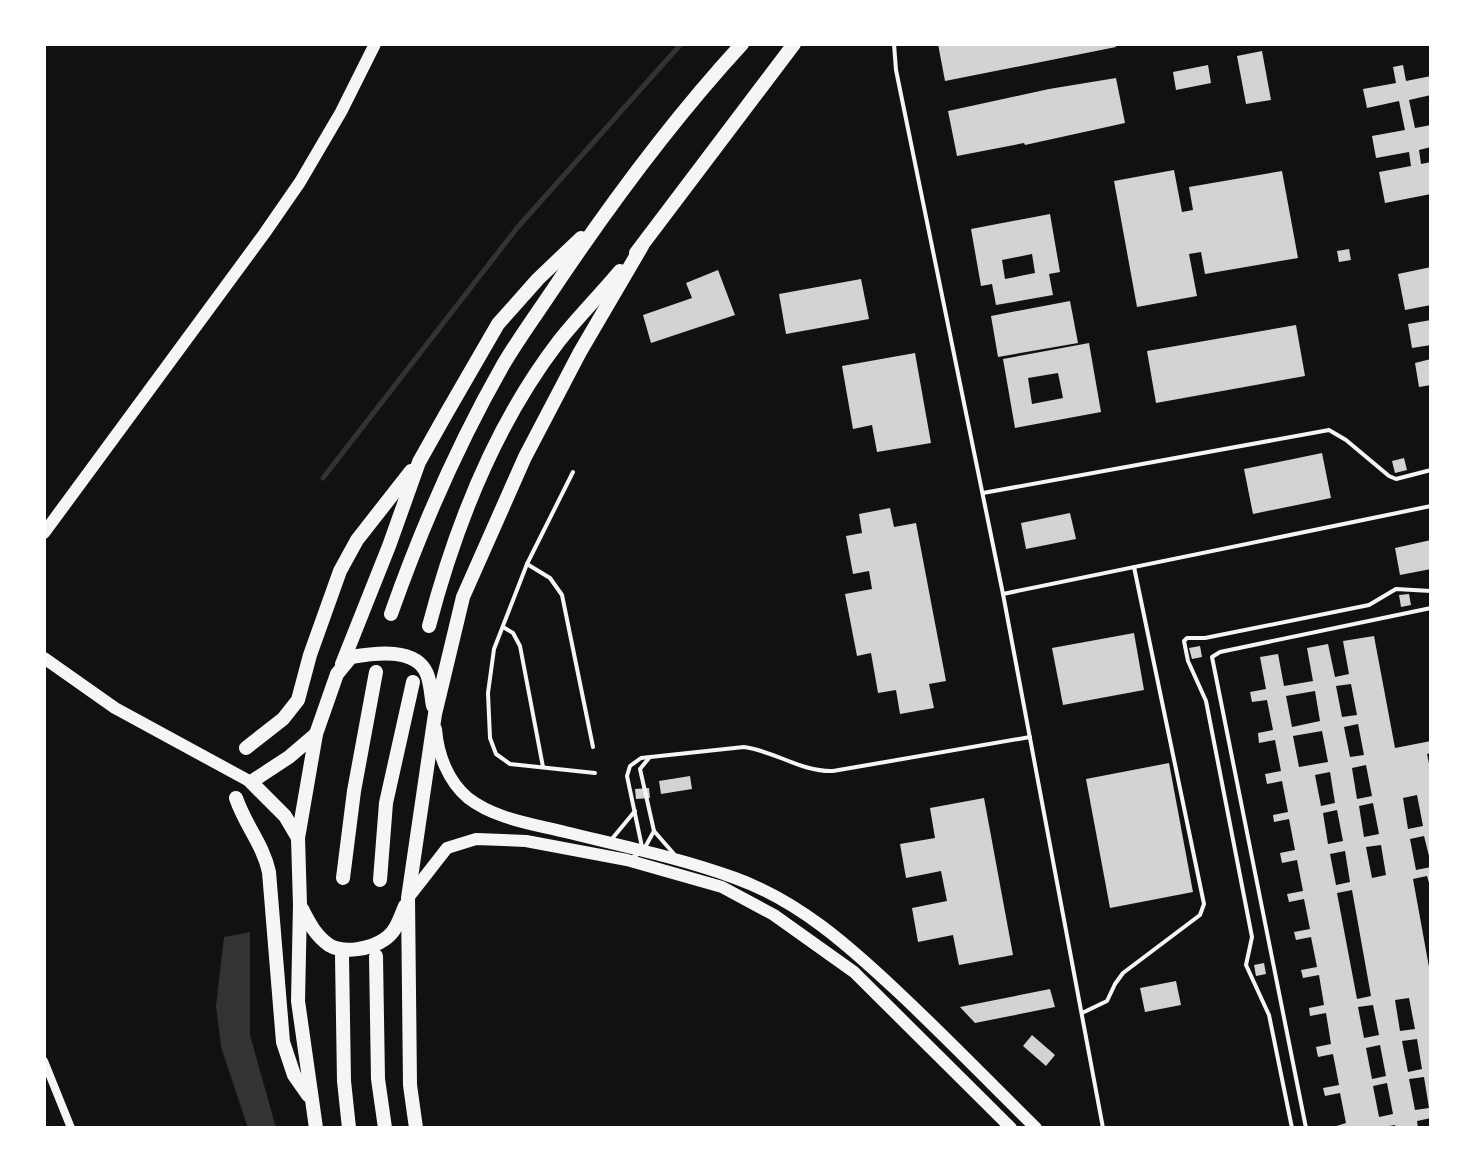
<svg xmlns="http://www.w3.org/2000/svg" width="1475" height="1172" font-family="'IBM Plex Sans',sans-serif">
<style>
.water{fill:#333}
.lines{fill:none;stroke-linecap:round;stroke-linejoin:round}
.stream{stroke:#333;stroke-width:5}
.building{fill:#d3d3d3;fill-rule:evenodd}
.service{stroke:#f5f5f5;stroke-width:4}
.minor{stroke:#f5f5f5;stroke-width:8}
.secondary{stroke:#f5f5f5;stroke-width:12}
.trunk{stroke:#f5f5f5;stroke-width:14}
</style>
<rect width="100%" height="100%" fill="#111"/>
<!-- water -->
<polygon class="water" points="250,932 250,1035 276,1128 248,1128 221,1047 216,1006 224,937"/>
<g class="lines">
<!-- stream -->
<polyline class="stream" points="323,478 517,228 681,44"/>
</g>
<!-- building -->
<g class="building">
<polygon points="938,44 1115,44 1116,47 945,81"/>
<polygon points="1262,51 1271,100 1246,104 1237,56"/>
<polygon points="1208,65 1211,83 1176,90 1173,72"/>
<polygon points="1403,65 1406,81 1431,76 1431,95 1409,100 1415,128 1431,125 1431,147 1419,150 1421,164 1431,162 1431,194 1385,203 1379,172 1411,166 1409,152 1376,158 1372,136 1405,130 1399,101 1367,108 1363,89 1396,83 1393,67"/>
<polygon points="1116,78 1125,123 1025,145 1024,143 957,156 948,111 1049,89"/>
<polygon points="1174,170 1182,212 1193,210 1189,187 1282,171 1298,258 1205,274 1201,252 1189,254 1197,296 1137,307 1114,181"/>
<path d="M1050,214L1060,272L1049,274L1053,295L996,305L992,284L981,286L971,229ZM1032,254L1035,273L1005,279L1002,260Z"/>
<polygon points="1349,249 1351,260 1339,262 1337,251"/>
<polygon points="1431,267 1431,305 1405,310 1398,274"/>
<polygon points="718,270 735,315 651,343 643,315 692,298 686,283"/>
<polygon points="861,279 869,319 786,334 779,294"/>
<polygon points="1070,301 1078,343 998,357 991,316"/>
<polygon points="1431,320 1431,345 1412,348 1408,324"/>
<polygon points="1296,325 1305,376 1156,403 1147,351"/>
<path d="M1089,343L1101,412L1015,428L1003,359ZM1058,373L1063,398L1032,404L1028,378Z"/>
<polygon points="915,353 931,443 877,452 872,425 853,429 842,366"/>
<polygon points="1431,359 1431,385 1419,387 1415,363"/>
<polygon points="1322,453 1331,498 1253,514 1244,469"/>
<polygon points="1404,458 1407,470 1395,473 1392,461"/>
<polygon points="890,508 894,527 916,523 946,681 929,684 934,708 900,714 896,690 878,693 871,653 857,656 845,594 872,589 869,571 853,574 846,536 862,533 859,514"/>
<polygon points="1070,513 1076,539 1026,549 1021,523"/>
<polygon points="1431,540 1431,569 1400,575 1395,548"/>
<polygon points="1409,594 1411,605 1401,607 1399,595"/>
<polygon points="1134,633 1144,690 1063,705 1052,648"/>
<path d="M1374,636L1395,748L1431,741V753L1427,754L1431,773V864L1424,836L1410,839L1416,870L1431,867V890L1427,876L1413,879L1431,978V1118L1417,1121L1418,1128H1396L1395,1125L1377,1128H1330L1346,1123L1340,1093L1325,1096L1323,1088L1339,1085L1333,1054L1318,1057L1316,1047L1331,1044L1326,1013L1310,1016L1309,1008L1324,1005L1319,975L1303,978L1301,970L1317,967L1311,937L1296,940L1294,932L1310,929L1304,899L1289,902L1287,894L1303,891L1297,860L1282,863L1280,853L1295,850L1289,819L1274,822L1273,815L1288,812L1282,781L1267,784L1265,774L1281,771L1275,740L1259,743L1258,733L1273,730L1267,700L1252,702L1250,692L1266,689L1260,657L1278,654L1284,686L1313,681L1307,648L1328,644L1335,677L1349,674L1343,641ZM1351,684L1357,715L1342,717L1336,686ZM1315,691L1320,721L1292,727L1286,696ZM1358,724L1364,755L1350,757L1344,727ZM1322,731L1328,762L1299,767L1293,736ZM1366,765L1372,796L1357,799L1352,768ZM1330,772L1335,803L1321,806L1315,775ZM1417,795L1423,826L1408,829L1403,798ZM1373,803L1379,834L1364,837L1359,806ZM1337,810L1343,841L1328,844L1323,813ZM1381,845L1386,875L1372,878L1366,847ZM1345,851L1350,882L1336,885L1330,854ZM1352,890L1371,996L1357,999L1337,893ZM1409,998L1415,1029L1400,1031L1395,1000ZM1373,1005L1379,1035L1364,1038L1358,1007ZM1417,1039L1422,1069L1408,1072L1402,1041ZM1380,1045L1386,1076L1372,1079L1366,1048ZM1424,1077L1429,1108L1415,1110L1409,1079ZM1387,1083L1393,1114L1379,1117L1373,1086Z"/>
<polygon points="1200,646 1202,657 1192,659 1189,648"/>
<polygon points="1169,763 1193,892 1110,908 1086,779"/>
<polygon points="690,776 692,789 661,794 659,781"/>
<polygon points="649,788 650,798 636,799 635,789"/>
<polygon points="984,798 1013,955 959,965 953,935 918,942 912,908 947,901 941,871 906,878 900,844 935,838 930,808"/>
<polygon points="1264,963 1266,974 1256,976 1254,965"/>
<polygon points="1176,981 1181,1005 1145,1012 1140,988"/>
<polygon points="1050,989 1055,1007 975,1023 960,1007"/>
<polygon points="1032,1035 1055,1055 1046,1066 1023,1046"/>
</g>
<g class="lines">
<!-- service -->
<g class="service">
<polyline points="894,44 896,70 1003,594 1103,1128"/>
<polyline points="573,472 527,564 494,649 488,693 490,738 496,754 510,764 595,773"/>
<polyline points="983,493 1329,430 1346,440 1389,476 1396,479 1431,470"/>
<polyline points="527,564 550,578 562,595 593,747"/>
<polyline points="1003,594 1431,506"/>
<polyline points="503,627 513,633 520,646 543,767"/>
<polyline points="654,831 674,854"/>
<polyline points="611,840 635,811"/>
<path d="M642,847L627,776L630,766L641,758L744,747C775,751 801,772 833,771L1030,737"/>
<polyline points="630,859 643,851 654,831 640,769 649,758"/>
<polyline points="1082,1013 1107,1001 1115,984 1123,973 1200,915 1204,904 1134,567"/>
<polyline points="1292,1128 1269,1015 1246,965 1252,937 1206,701 1188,661 1184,641 1187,638 1205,638 1369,605 1396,589 1431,591"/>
<polyline points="1306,1128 1212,657 1220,652 1431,608"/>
</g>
<!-- minor -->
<polyline class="minor" points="44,1061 71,1128"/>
<!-- secondary -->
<g class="secondary">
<polyline points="44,533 264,234 300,182 341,112 375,44"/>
<polyline points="44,658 115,708 251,782"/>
<path d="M436,729C438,755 448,781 468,798C495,819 533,824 565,832C622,846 680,858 735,878C799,901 849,946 898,992C945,1036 990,1083 1036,1128"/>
<polyline points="408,898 447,848 476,839 526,841 627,860 722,887 774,915 854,972 1011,1128"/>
</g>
<!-- trunk -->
<g class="trunk">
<polyline points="636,253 794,44"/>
<path d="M391,614C421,529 458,444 503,365C520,336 541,308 560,279C616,196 674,118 742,44"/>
<path d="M429,626C455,527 496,423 559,341C578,317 600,295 620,271"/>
<polyline points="342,664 389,546 419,462 446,414 498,324 538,279 581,238"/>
<polyline points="246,748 283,719 298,700 310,655 340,571 357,540 411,471"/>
<path d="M236,798C245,825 263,844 269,872L283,1042L294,1075L308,1095"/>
<polyline points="298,838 285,816 251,782 289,757 316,734"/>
<polyline points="343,878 354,791 376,672"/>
<polyline points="380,880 386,803 413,682"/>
<path d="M302,909C309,923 316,936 329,945C344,954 371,949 385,939C396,932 400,918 405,906"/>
<polyline points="342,956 344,1081 349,1128"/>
<polyline points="376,956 378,1079 385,1128"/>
<path d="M316,1128L298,1001L300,905L298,838L316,734L337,674L351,657C375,653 416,647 427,674C431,684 431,696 433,706"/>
<polyline points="416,1128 410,1085 408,898 435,714 463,597 525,457 580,352 642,246"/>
</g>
</g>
<!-- border -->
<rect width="1475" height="1172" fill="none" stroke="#ffffff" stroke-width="92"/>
</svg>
